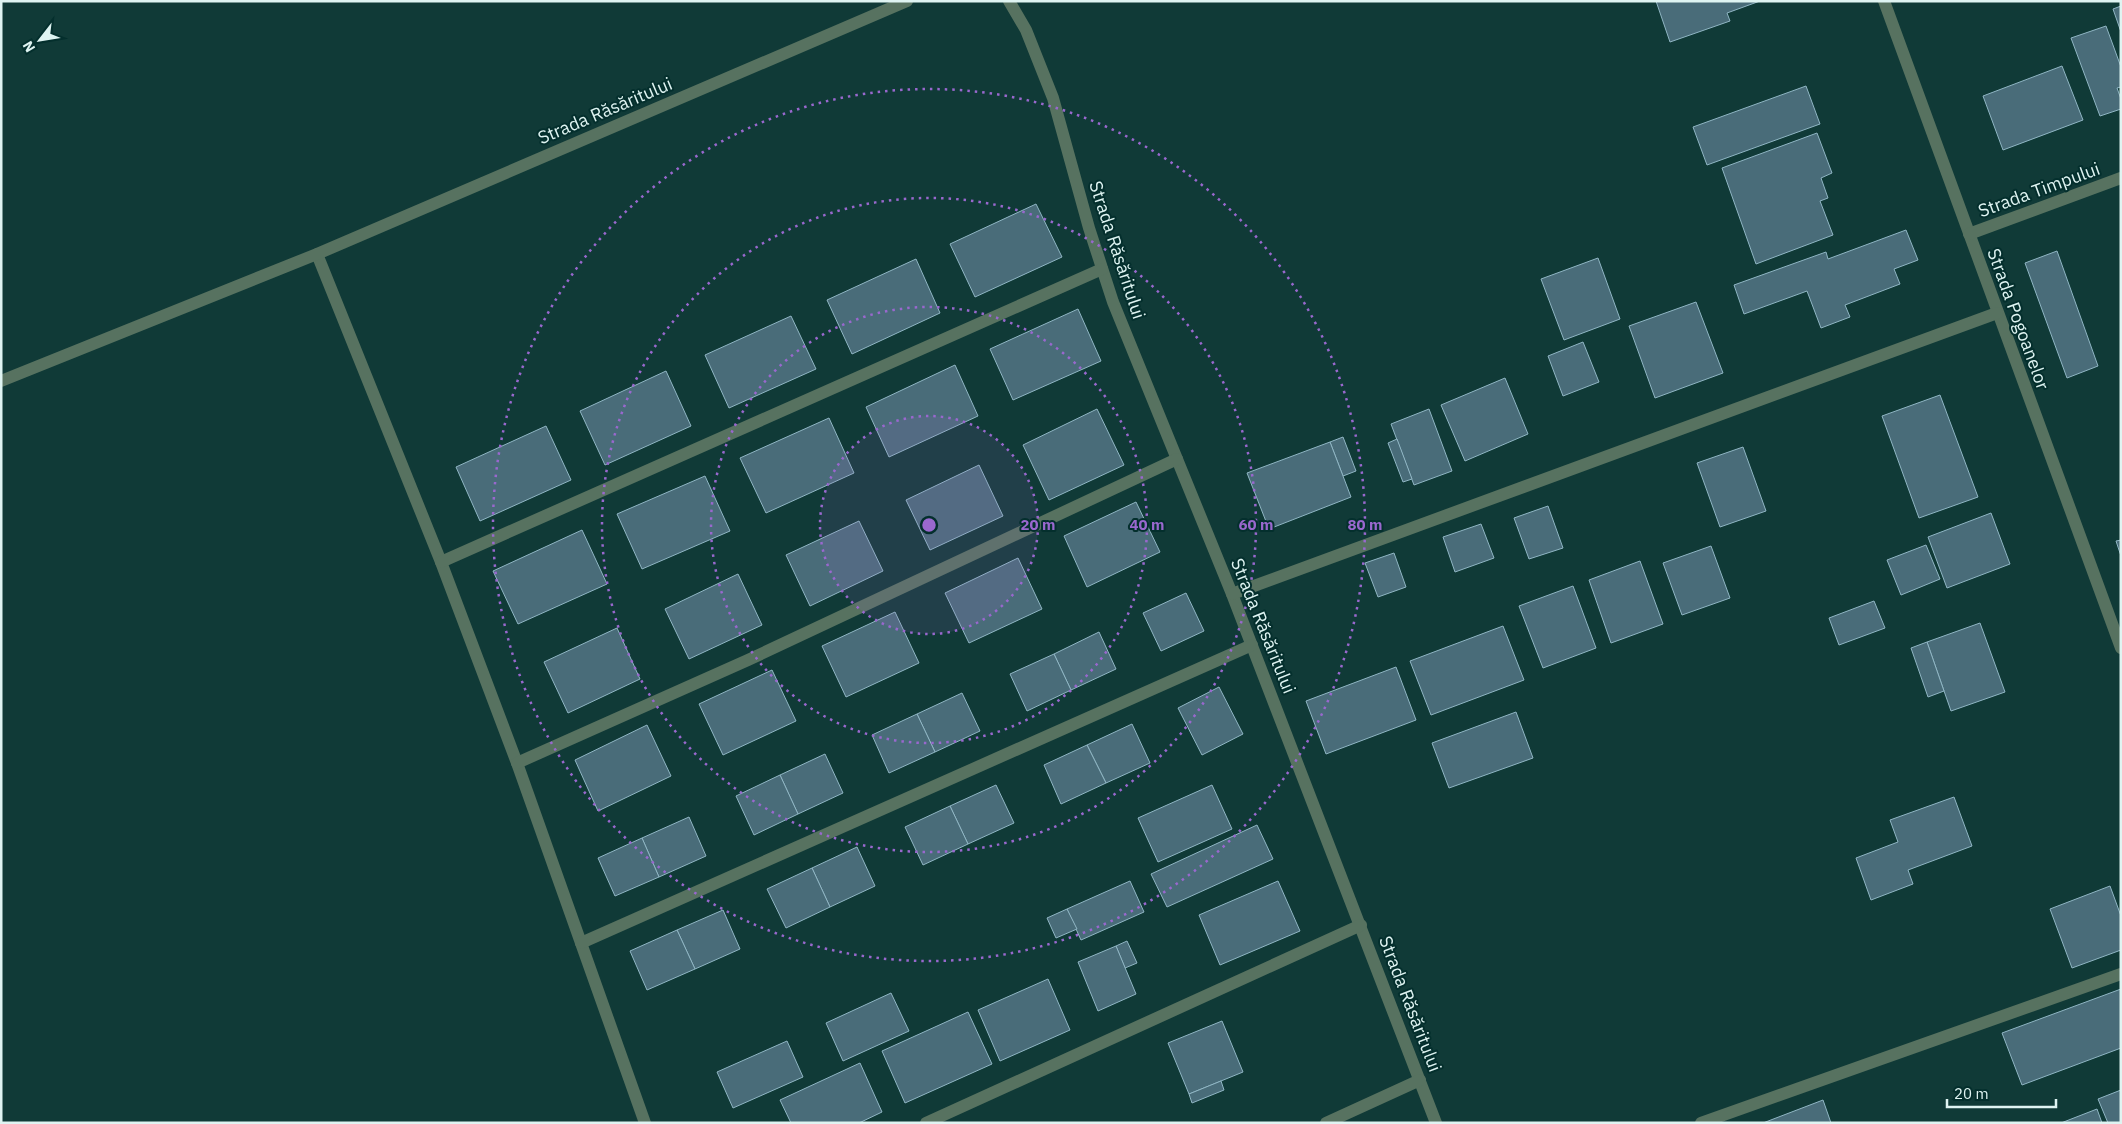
<svg xmlns="http://www.w3.org/2000/svg" width="2122" height="1124" font-family="'IBM Plex Sans',sans-serif">
<style>
.building{fill:#496c79;stroke:#90b6c4}
.lines{fill:none;stroke-linecap:round;stroke-linejoin:round}
.street{stroke:#577260;stroke-width:12}
.ring{fill:none;stroke:#9968ce;stroke-width:2.5;stroke-dasharray:2.5 5}
.labels{text-anchor:middle;stroke-width:4;stroke-linejoin:round;paint-order:stroke}
.street-label{font-size:18px;fill:#dff4f2;stroke:#042f2d}
.centre{fill:#9968ce;stroke:#042f2d;stroke-width:2.5}
.ring-label{font-size:15px;text-anchor:middle;font-weight:bold;fill:#9968ce;stroke:#042f2d;stroke-width:4;stroke-linejoin:round;paint-order:stroke}
</style>
<rect width="100%" height="100%" fill="#103a37"/>
<!-- building -->
<g class="building">
<polygon points="1656,1 1760,1 1727,13 1730,21 1670,42"/>
<polygon points="2121,6 2121,32 2113,9"/>
<polygon points="2106,26 2121,67 2121,87 2117,88 2121,99 2121,109 2100,116 2071,38"/>
<polygon points="2062,66 2083,120 2003,150 1983,96"/>
<polygon points="1806,86 1820,124 1707,165 1693,127"/>
<polygon points="1817,133 1832,173 1821,178 1828,198 1820,201 1833,235 1756,264 1722,168"/>
<polygon points="1036,204 1062,257 975,297 950,244"/>
<polygon points="1906,230 1918,260 1894,269 1900,284 1845,305 1850,317 1821,328 1807,291 1744,314 1734,285 1826,252 1828,259"/>
<polygon points="2057,251 2098,366 2067,378 2025,263"/>
<polygon points="1598,258 1620,319 1564,340 1541,279"/>
<polygon points="916,259 940,313 852,354 827,300"/>
<polygon points="1696,302 1723,373 1655,398 1629,326"/>
<polygon points="1078,309 1101,361 1013,400 990,349"/>
<polygon points="791,316 816,369 729,408 705,355"/>
<polygon points="1583,342 1599,382 1563,396 1548,356"/>
<polygon points="955,365 978,416 889,457 866,407"/>
<polygon points="666,371 691,426 605,465 580,411"/>
<polygon points="1505,378 1528,434 1465,461 1441,405"/>
<polygon points="1940,395 1978,497 1919,518 1882,416"/>
<polygon points="1097,409 1124,465 1049,500 1023,445"/>
<polygon points="1429,409 1452,471 1414,485 1391,424"/>
<polygon points="829,418 854,473 766,513 740,458"/>
<polygon points="546,426 571,480 480,521 456,467"/>
<polygon points="1343,437 1356,471 1343,476 1330,442"/>
<polygon points="1397,439 1412,479 1403,482 1388,443"/>
<polygon points="1330,442 1351,497 1269,529 1247,473"/>
<polygon points="1743,447 1766,511 1720,527 1697,463"/>
<polygon points="979,465 1003,516 930,550 906,500"/>
<polygon points="705,476 730,531 642,569 617,514"/>
<polygon points="1136,502 1160,552 1087,587 1064,536"/>
<polygon points="1548,506 1563,548 1529,559 1514,518"/>
<polygon points="1991,513 2010,564 1947,588 1928,537"/>
<polygon points="859,521 883,571 810,606 786,555"/>
<polygon points="1481,524 1494,558 1455,572 1443,537"/>
<polygon points="582,530 607,584 518,624 493,571"/>
<polygon points="2121,540 2121,556 2116,541"/>
<polygon points="1926,545 1940,579 1901,595 1887,560"/>
<polygon points="1711,546 1730,598 1682,615 1663,563"/>
<polygon points="1394,553 1406,587 1378,597 1365,563"/>
<polygon points="1018,558 1042,609 969,643 945,593"/>
<polygon points="1640,561 1663,624 1611,643 1589,580"/>
<polygon points="738,574 762,625 689,659 665,609"/>
<polygon points="1573,586 1596,648 1543,668 1519,606"/>
<polygon points="1186,593 1204,631 1161,651 1143,613"/>
<polygon points="1874,601 1885,628 1839,645 1829,618"/>
<polygon points="895,612 919,663 846,697 822,646"/>
<polygon points="1980,623 2005,692 1951,711 1927,642"/>
<polygon points="1503,626 1524,680 1431,715 1410,661"/>
<polygon points="617,628 640,679 568,713 544,662"/>
<polygon points="1099,632 1116,669 1071,690 1054,654"/>
<polygon points="1927,642 1944,691 1928,697 1911,648"/>
<polygon points="1054,654 1071,690 1027,711 1010,674"/>
<polygon points="1396,667 1416,720 1326,754 1306,701"/>
<polygon points="772,670 796,721 723,755 699,704"/>
<polygon points="1219,687 1243,734 1202,755 1178,708"/>
<polygon points="962,693 980,731 935,752 917,714"/>
<polygon points="1516,712 1533,758 1449,788 1432,743"/>
<polygon points="917,714 935,752 889,773 872,735"/>
<polygon points="1132,724 1150,763 1106,783 1087,745"/>
<polygon points="647,725 671,776 598,811 575,760"/>
<polygon points="1087,745 1106,783 1061,804 1044,765"/>
<polygon points="825,754 843,793 798,814 780,775"/>
<polygon points="780,775 798,814 754,835 736,796"/>
<polygon points="996,785 1014,823 968,844 950,806"/>
<polygon points="1212,785 1232,829 1158,862 1138,818"/>
<polygon points="1954,797 1972,846 1908,870 1913,884 1871,900 1856,858 1898,842 1890,820"/>
<polygon points="950,806 968,844 923,865 905,827"/>
<polygon points="689,817 706,856 659,877 642,838"/>
<polygon points="1257,825 1273,859 1167,907 1151,874"/>
<polygon points="642,838 659,877 615,896 598,858"/>
<polygon points="857,847 875,886 830,907 812,868"/>
<polygon points="812,868 830,907 786,928 767,889"/>
<polygon points="1130,881 1144,912 1081,940 1067,909"/>
<polygon points="1278,881 1300,931 1220,965 1199,915"/>
<polygon points="2110,886 2121,916 2121,950 2072,968 2050,909"/>
<polygon points="1067,909 1077,929 1056,938 1047,918"/>
<polygon points="723,910 740,949 695,969 677,930"/>
<polygon points="677,930 695,969 647,990 630,951"/>
<polygon points="1127,941 1137,963 1125,968 1116,946"/>
<polygon points="1116,946 1136,994 1098,1011 1078,962"/>
<polygon points="1048,979 1070,1030 1000,1061 978,1010"/>
<polygon points="2121,989 2121,1048 2022,1085 2002,1033"/>
<polygon points="891,993 909,1031 843,1061 826,1023"/>
<polygon points="968,1012 992,1064 905,1103 882,1051"/>
<polygon points="1222,1021 1243,1072 1189,1094 1168,1043"/>
<polygon points="787,1041 803,1077 733,1108 717,1072"/>
<polygon points="860,1063 882,1112 859,1123 791,1123 780,1100"/>
<polygon points="1221,1081 1224,1090 1192,1103 1189,1094"/>
<polygon points="2121,1090 2121,1123 2108,1123 2098,1099"/>
<polygon points="1823,1100 1831,1123 1763,1123"/>
<polygon points="2097,1109 2102,1123 2061,1123"/>
</g>
<g class="lines">
<!-- street -->
<g class="street">
<polyline points="1009,1 1026,30 1053,98 1089,228 1113,302 1232,594 1436,1123"/>
<polyline points="1884,1 2121,648"/>
<polyline points="1969,234 2121,178"/>
<polyline points="317,254 441,562 517,763 645,1123"/>
<polyline points="1,381 317,254 907,1"/>
<polyline points="441,562 1102,269"/>
<polyline points="1232,594 1997,313"/>
<polyline points="517,763 748,660 1177,459"/>
<polyline points="581,943 1252,645"/>
<polyline points="926,1123 1361,925"/>
<polyline points="1326,1123 1420,1080"/>
<polyline points="1701,1123 2121,974"/>
</g>
</g>
<!-- distance rings -->
<circle cx="929" cy="525" r="109" fill="#9968ce" fill-opacity=".12"/>
<g class="ring">
<circle cx="929" cy="525" r="109"/>
<circle cx="929" cy="525" r="218"/>
<circle cx="929" cy="525" r="327"/>
<circle cx="929" cy="525" r="436"/>
</g>
<g class="labels">
<!-- street labels -->
<g class="street-label">
<text transform="translate(605 111) rotate(-23)" y="6">Strada Răsăritului</text>
<text transform="translate(2039 190) rotate(-20)" y="6">Strada Timpului</text>
<text transform="translate(1117 250) rotate(72)" y="6">Strada Răsăritului</text>
<text transform="translate(2018 319) rotate(70)" y="6">Strada Pogoanelor</text>
<text transform="translate(1263 626) rotate(68)" y="6">Strada Răsăritului</text>
<text transform="translate(1410 1004) rotate(69)" y="6">Strada Răsăritului</text>
</g>
</g>
<circle cx="929" cy="525" r="8" class="centre"/>
<g class="ring-label">
<text x="1038" y="530">20 m</text>
<text x="1147" y="530">40 m</text>
<text x="1256" y="530">60 m</text>
<text x="1365" y="530">80 m</text>
</g>
<!-- border -->
<rect width="2122" height="1124" fill="none" stroke="#dff4f2" stroke-width="5"/>
<!-- north arrow -->
<g transform="translate(40 40) rotate(239)" stroke="#042f2d" stroke-width="4" paint-order="stroke">
<path d="M0-4L9 19L0 12L-9 19Z" fill="#dff4f2"/>
<text y="-8" font-size="14" font-weight="bold" text-anchor="middle" fill="#dff4f2">N</text>
</g>
<!-- scale -->
<path d="M1947 1099v8h109v-8" fill="none" stroke="#dff4f2" stroke-width="2.5"/>
<text x="1954" y="1099" font-size="15" fill="#dff4f2" stroke="#042f2d" stroke-width="4" paint-order="stroke">20 m</text>
</svg>
